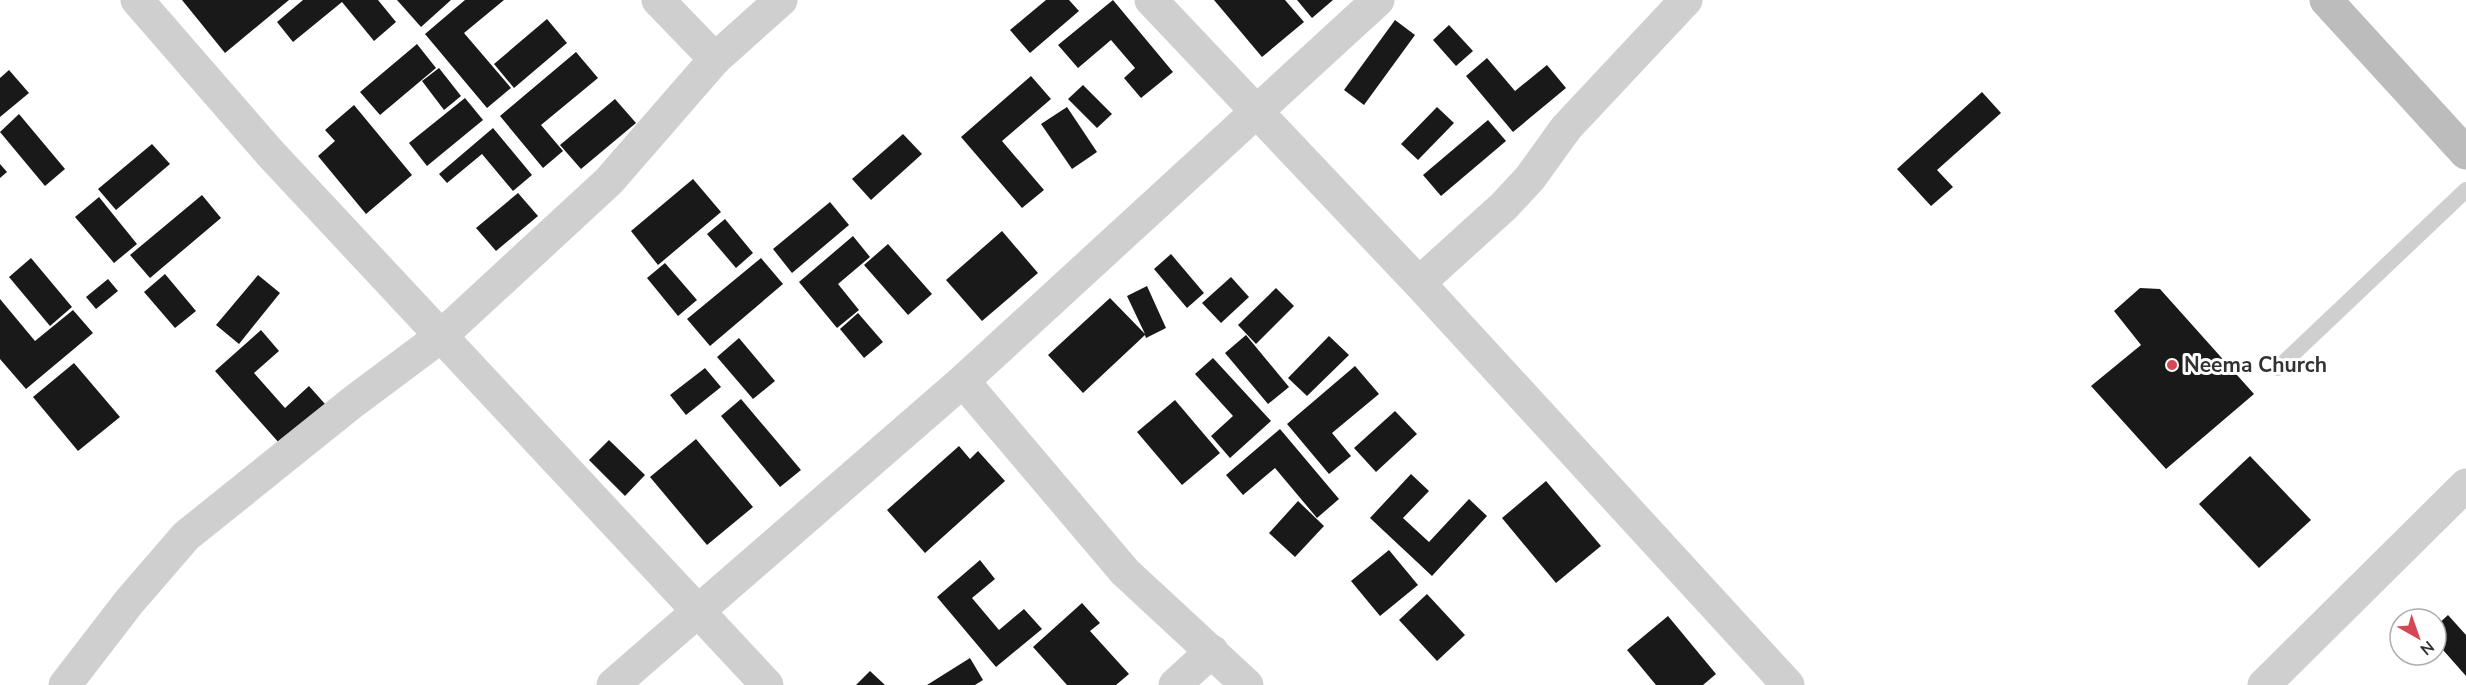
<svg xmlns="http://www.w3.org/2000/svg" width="2466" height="685" font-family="'Nunito Sans',sans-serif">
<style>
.building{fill:#191919}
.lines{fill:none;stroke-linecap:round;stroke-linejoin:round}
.lane{stroke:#cfcfcf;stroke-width:16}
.street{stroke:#cfcfcf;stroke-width:33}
.secondary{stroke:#bcbcbc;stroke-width:33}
.poi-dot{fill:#d64756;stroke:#fff;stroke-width:2}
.labels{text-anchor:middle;stroke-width:6;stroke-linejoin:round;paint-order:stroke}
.poi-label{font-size:21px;font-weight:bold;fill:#323232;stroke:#fff;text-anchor:start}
</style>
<rect width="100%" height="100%" fill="#fff"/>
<!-- building -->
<g class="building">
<polygon points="182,0 289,0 225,53"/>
<polygon points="303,0 378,0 396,22 374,41 342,2 293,42 277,22"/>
<polygon points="397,0 451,0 421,27"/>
<polygon points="465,0 504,0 464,33 511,88 487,108 425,34"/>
<polygon points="1046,0 1069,0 1079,11 1030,53 1010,30"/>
<polygon points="1113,0 1173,72 1141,98 1124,78 1135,68 1111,40 1078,68 1058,45"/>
<polygon points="1214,0 1285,0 1304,22 1262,57"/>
<polygon points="1297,0 1333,0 1312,18"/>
<polygon points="547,19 567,43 514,88 494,64"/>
<polygon points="1395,20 1415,35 1364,105 1344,90"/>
<polygon points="1449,25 1473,51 1456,66 1433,40"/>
<polygon points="417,44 436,68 380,115 360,92"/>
<polygon points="576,52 598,78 541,125 563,151 543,168 500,116"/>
<polygon points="1487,58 1515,91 1547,65 1566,88 1513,132 1466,76"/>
<polygon points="439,68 461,96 444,110 422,81"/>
<polygon points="9,70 29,93 0,117 0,78"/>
<polygon points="1031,76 1051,99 1002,141 1044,190 1022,208 961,137"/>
<polygon points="1083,85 1112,114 1097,128 1068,99"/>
<polygon points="1982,92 2001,113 1937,170 1953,187 1931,206 1897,169"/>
<polygon points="465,98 483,120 427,166 409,143"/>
<polygon points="615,99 636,123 581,169 560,145"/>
<polygon points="354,105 412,175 366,214 318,156 335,141 325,130"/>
<polygon points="1067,107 1097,152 1072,169 1041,124"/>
<polygon points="1437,107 1454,123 1418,160 1401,144"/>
<polygon points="19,114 65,169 45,186 0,132"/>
<polygon points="1488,120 1506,141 1441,196 1423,175"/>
<polygon points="493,128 532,175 513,191 482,154 447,183 439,174"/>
<polygon points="903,134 922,154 871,200 852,179"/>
<polygon points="152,144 170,164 116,210 98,189"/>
<polygon points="0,164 7,172 0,178"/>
<polygon points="693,179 721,212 658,265 631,231"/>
<polygon points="518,193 538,216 496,251 476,228"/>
<polygon points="202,195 221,218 150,278 130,255"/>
<polygon points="99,197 137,244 114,263 75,217"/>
<polygon points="830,202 849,225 792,273 773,249"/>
<polygon points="725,219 753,253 736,268 707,234"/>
<polygon points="1002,231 1038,273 982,321 946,280"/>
<polygon points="853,236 870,257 838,284 859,310 837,328 799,282"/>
<polygon points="888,244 932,294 908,315 864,265"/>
<polygon points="1171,254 1204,293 1187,308 1154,269"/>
<polygon points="31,258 72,307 50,326 9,277"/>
<polygon points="761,258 783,284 710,346 687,319"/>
<polygon points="665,263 697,300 678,316 647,278"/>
<polygon points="165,274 196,311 175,328 144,292"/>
<polygon points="258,275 280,293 239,344 216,325"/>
<polygon points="1231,277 1249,297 1221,323 1202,303"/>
<polygon points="108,279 118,291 96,309 86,297"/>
<polygon points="1147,286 1166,328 1146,338 1145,335 1083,393 1048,355 1110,298 1145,334 1127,296"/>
<polygon points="1276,288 1294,306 1256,344 1238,325"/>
<polygon points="2140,288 2160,289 2254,394 2166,469 2091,386 2141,345 2114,311"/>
<polygon points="0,299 35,341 73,310 93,333 26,389 0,359"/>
<polygon points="858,313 883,342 864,358 840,329"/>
<polygon points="261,330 279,351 254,373 285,408 309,386 325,404 280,444 215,371"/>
<polygon points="1246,335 1289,387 1268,404 1225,353"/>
<polygon points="1329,336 1349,355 1307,396 1288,378"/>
<polygon points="739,338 775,381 753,399 717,357"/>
<polygon points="1213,358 1271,421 1230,458 1211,436 1233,416 1195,374"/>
<polygon points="74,363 120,417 78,451 33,397"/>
<polygon points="1355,366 1379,394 1332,433 1351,456 1329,474 1287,424"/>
<polygon points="705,368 721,387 686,415 670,395"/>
<polygon points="741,399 801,470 780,487 721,416"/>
<polygon points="1175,400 1220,453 1182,485 1137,432"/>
<polygon points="1395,411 1417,434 1376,472 1354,448"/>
<polygon points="1280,429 1339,499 1317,518 1275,468 1243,495 1226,475"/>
<polygon points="696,439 753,507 707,545 650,477"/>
<polygon points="609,440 645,475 625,496 589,460"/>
<polygon points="959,446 970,459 978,451 1005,481 925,553 887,510"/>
<polygon points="2250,456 2311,520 2259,568 2199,504"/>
<polygon points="1411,474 1429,491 1403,518 1429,542 1469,499 1487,516 1432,576 1370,518"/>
<polygon points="1546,481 1601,546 1556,583 1502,518"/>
<polygon points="1298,501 1324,526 1295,557 1269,533"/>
<polygon points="1389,550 1418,585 1380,616 1351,581"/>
<polygon points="980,560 995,579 972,598 999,630 1024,609 1042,629 996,667 937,597"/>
<polygon points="1427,594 1465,635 1437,661 1399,620"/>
<polygon points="1082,603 1100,623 1090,631 1129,674 1116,685 1067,685 1033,647"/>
<polygon points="2448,615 2466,635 2466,676 2436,642 2436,626"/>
<polygon points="1668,616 1716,674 1703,685 1656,685 1627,650"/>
<polygon points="970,658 983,680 975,685 927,685"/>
<polygon points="870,671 885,685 856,685"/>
</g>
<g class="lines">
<!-- lane -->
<polyline class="lane" points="2278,368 2466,190"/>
<!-- street -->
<g class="street">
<polyline points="137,0 270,153 767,685"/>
<polyline points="658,0 715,59"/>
<polyline points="1151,0 1419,283 1788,685"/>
<polyline points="1419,283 1504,206 1530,178 1566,128 1686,0"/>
<polyline points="963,381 1125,572 1247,685"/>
<polyline points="65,685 129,602 186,536 353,402 440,337 609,181 715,59 781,0"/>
<polyline points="613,685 963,381 1378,0"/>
<polyline points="1175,685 1212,651"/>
<polyline points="2264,685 2466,485"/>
</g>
<!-- secondary -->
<polyline class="secondary" points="2326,0 2466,153"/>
</g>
<!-- markers -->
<circle class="poi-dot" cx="2172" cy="365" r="6"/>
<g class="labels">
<!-- poi labels -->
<g class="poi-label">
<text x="2184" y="372">Neema Church</text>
</g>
</g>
<!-- north arrow -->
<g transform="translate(2418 637) rotate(140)"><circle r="28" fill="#ffffff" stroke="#adadad" stroke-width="1.5"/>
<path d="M0-4.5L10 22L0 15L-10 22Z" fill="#d64756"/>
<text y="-9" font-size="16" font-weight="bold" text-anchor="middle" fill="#323232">N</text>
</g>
</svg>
